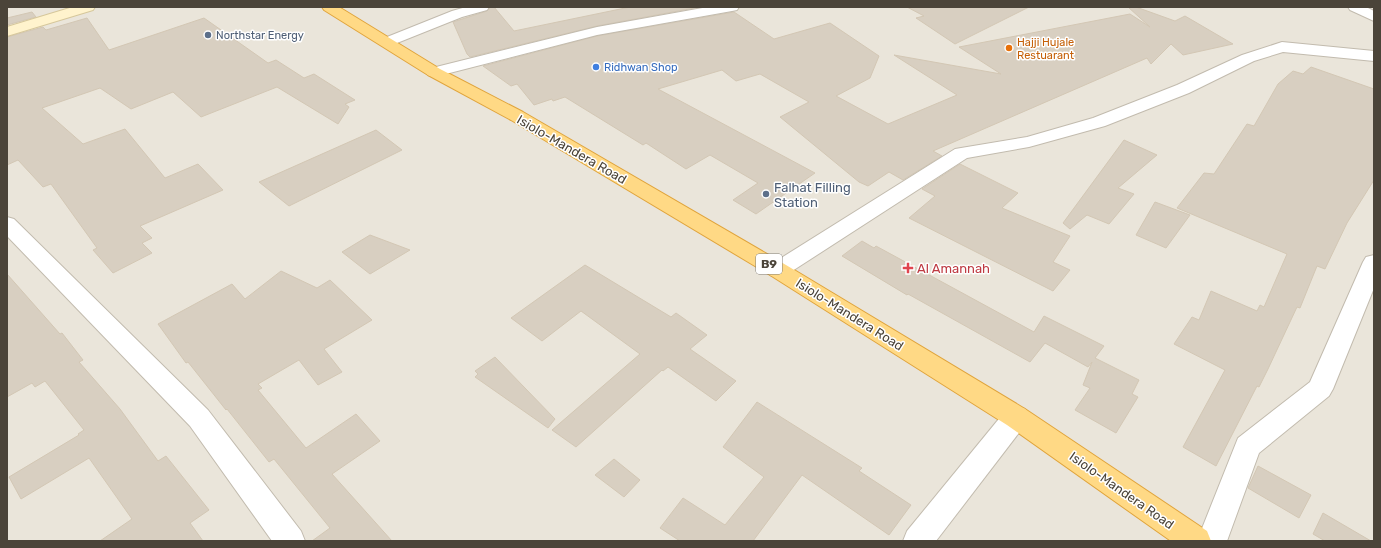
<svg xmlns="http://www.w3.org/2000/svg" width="1381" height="548" font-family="Rubik,sans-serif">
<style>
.residential{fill:#eae5da}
.building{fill:#d8cfc1;stroke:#d3c7b4}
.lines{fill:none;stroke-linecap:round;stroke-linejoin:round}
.minor-casing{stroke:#c2bbae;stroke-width:2}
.secondary-casing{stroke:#d6c79b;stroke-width:2}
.trunk-casing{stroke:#e0a43c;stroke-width:2}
.minor{fill:#fff;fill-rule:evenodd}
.secondary{fill:#fff3cd;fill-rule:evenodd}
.trunk{fill:#ffd985;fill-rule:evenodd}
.service-dot{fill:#5c6f8a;stroke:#fff;stroke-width:1.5}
.food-dot{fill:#e8710a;stroke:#fff;stroke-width:1.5}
.shop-dot{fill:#3f7fe0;stroke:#fff;stroke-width:1.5}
.health-dot{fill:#e0444e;stroke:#fff;stroke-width:1.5}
.labels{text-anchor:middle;stroke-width:3;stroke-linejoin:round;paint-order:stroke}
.far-service-label{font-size:11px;fill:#4e5e75;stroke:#fff;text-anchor:start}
.far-food-label{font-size:11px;fill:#c56008;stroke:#fff;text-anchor:start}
.far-shop-label{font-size:11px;fill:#366cbe;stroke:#fff;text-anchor:start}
.shield{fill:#fff;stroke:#817c74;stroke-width:1}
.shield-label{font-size:12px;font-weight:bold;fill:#4b4439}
.street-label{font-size:13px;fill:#4b4439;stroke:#fff}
.service-label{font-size:13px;fill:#4e5e75;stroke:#fff;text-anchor:start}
.health-label{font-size:13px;fill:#be3a42;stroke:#fff;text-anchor:start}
</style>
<rect width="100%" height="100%" fill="#f6f3ec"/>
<!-- residential -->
<rect class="residential" x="7" y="7" width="1367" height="534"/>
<!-- building -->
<g class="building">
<polygon points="490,7 494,7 514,31 630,7 700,7 597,26 470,57 467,54 453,22 487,11"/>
<polygon points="907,7 1029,7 955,44 916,18 924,16"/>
<polygon points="1128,7 1136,7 1175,21 1185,16 1233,44 1183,55 1171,44 1151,64 1147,58 933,151 942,156 903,180 889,172 868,186 859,182 780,117 809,102 760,74 736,81 722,70 658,89 815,173 756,214 733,200 758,183 710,155 686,169 646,143 643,145 565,97 553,101 552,99 534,105 517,84 511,86 483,66 597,36 734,12 774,39 830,23 879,56 870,78 836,96 888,124 957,95 894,55 1001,74 959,47 1130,14 1150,27"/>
<polygon points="32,12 36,17 7,25 7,18"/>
<polygon points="87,18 109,50 204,18 268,63 276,60 304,78 314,74 355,100 345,104 349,107 338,124 277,87 201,117 173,92 131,109 100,88 42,108 83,144 125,129 165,178 198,164 223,190 140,226 152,238 142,243 152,253 113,273 93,250 97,248 51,184 43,187 18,160 7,165 7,37 43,27 46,30"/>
<polygon points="1311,67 1374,89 1374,180 1347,223 1325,269 1317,266 1300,308 1297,307 1268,369 1259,387 1257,386 1216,466 1183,447 1225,370 1174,344 1192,317 1199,320 1211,291 1257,311 1260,305 1264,307 1287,254 1177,208 1204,173 1214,174 1247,124 1254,126 1278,84 1293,71 1303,74"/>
<polygon points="376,130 402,150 289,206 259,182"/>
<polygon points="1124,140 1157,155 1118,188 1134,194 1109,224 1087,215 1070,229 1063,223"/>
<polygon points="960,164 1018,193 1002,208 1070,236 1053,262 1070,270 1053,291 909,218 935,196 922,189"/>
<polygon points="1155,202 1190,215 1166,248 1136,235"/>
<polygon points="370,235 410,250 370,274 342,252"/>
<polygon points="862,241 874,248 876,246 1034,332 1044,316 1104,346 1095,358 1139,380 1132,394 1138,397 1116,433 1075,410 1090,388 1083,385 1092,362 1088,367 1045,343 1030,362 908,294 907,295 842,256"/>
<polygon points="585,265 671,317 676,313 707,335 690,349 736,381 716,401 668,367 663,371 662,370 576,447 552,430 640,354 581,311 542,341 511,318"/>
<polygon points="281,271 317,288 330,280 372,320 324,349 342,372 318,385 299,360 258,384 262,388 258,390 306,448 356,414 380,441 332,474 392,541 312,541 330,528 274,459 269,462 227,409 226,410 188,362 186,363 158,324 232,284 245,299"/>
<polygon points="7,274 60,334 62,333 83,360 79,362 120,409 158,461 166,456 209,510 190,523 203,541 100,541 132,519 89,458 21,499 9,477 79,435 78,434 84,430 45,381 35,387 32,383 7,397"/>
<polygon points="495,357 555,419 548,428 475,377 478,374 475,371"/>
<polygon points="757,402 862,468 859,471 911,505 889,535 802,475 753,541 680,541 660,528 683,498 725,525 764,477 723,447"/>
<polygon points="614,459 640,480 624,497 595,475"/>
<polygon points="1258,466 1311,495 1299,518 1248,488"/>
<polygon points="1323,513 1371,541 1325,541 1313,534"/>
</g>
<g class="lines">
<!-- minor casing -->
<g class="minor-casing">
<g id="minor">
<polygon points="466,7 489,7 487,10 462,17 387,47 382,45 379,42 382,39 452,11"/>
<polygon points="708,7 739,7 737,10 732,11 597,35 434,77 428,75 426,72 428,69 597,27"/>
<polygon points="1348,7 1366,7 1374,11 1374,21 1350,10"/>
<polygon points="1282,42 1374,51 1374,61 1283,52 1254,61 1189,93 1105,126 1029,147 967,158 786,275 778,278 770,275 767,270 770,265 955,149 1027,137 1093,118 1177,85 1242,55"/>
<polygon points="7,217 14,219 208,410 301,531 305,541 272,541 190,426 7,236"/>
<polygon points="1374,255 1374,288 1333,389 1329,396 1259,453 1227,541 1197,541 1238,438 1310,382 1363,262 1366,257"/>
<polygon points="1016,406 1025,409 1029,417 1025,425 936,541 903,541 907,531 1007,409"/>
</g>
</g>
<!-- secondary casing -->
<g class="secondary-casing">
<polygon id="secondary" points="73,7 95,7 93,10 7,36 7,27"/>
</g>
<!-- trunk casing -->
<g class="trunk-casing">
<polygon id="trunk" points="322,7 339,7 440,69 523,112 786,265 1025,409 1207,531 1211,541 1171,541 1007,425 770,275 511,120 428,75 324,10"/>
</g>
<!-- minor -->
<use href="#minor" class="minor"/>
<!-- secondary -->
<use href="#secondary" class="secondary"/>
<!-- trunk -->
<use href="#trunk" class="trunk"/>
</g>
<!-- markers -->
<g class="service-dot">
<circle cx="208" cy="35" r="4"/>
<circle cx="766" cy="194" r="4"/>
</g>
<circle class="food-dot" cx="1009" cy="48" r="4"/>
<circle class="shop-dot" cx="596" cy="67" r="4"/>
<path class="health-dot" d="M906 262h4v4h4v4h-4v4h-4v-4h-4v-4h4z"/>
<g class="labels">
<!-- far-service labels -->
<g class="far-service-label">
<text x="216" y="39">Northstar Energy</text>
</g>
<!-- far-food labels -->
<g class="far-food-label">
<text x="1017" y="46">Hajji Hujale<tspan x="1017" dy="13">Restuarant</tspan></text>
</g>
<!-- far-shop labels -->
<g class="far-shop-label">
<text x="604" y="71">Ridhwan Shop</text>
</g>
<!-- shield labels -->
<rect class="shield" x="756" y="254" width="26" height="20" rx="3"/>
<g class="shield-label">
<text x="769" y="268">B9</text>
</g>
<!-- street labels -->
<g class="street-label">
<text transform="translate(572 149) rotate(30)" y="5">Isiolo-Mandera Road</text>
<text transform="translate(850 314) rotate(32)" y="5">Isiolo-Mandera Road</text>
<text transform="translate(1122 490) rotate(35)" y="5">Isiolo-Mandera Road</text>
</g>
<!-- service labels -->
<g class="service-label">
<text x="774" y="192">Falhat Filling<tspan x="774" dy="15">Station</tspan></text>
</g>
<!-- health labels -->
<g class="health-label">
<text x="917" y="273">Al Amannah</text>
</g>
</g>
<!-- border -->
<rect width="1381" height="548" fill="none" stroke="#4b4439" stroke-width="16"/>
</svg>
